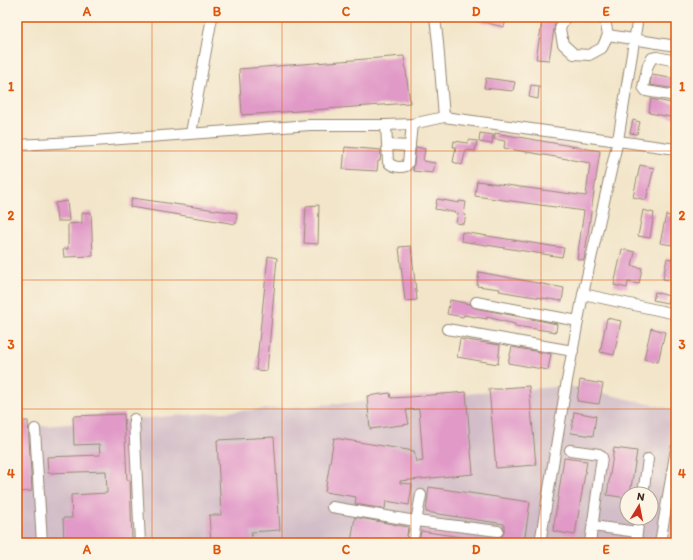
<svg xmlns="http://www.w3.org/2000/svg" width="693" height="560" font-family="Itim,sans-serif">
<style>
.industrial{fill:#d2bdc8;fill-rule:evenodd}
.building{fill:#e19ac8}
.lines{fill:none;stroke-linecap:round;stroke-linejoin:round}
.minor-casing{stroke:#968874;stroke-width:12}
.minor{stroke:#fff;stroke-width:10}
.grid{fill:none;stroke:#df570d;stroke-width:1;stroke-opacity:0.55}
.neatline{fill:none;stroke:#df570d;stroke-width:1.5}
.grid-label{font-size:13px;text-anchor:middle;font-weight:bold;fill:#df570d}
</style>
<rect width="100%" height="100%" fill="#fcf5e5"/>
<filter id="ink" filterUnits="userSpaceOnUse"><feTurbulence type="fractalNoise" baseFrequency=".025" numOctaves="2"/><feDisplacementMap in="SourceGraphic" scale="8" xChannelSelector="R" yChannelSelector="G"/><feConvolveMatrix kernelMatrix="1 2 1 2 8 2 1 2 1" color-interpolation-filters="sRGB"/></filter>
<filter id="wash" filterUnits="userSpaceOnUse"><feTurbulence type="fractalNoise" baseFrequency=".012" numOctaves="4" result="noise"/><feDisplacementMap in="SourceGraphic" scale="16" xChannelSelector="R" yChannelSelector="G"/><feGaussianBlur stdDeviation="0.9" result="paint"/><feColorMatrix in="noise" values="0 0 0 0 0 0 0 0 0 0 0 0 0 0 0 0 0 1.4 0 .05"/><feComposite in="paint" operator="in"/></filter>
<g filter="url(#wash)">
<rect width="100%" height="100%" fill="#f2e5c9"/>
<!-- industrial -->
<path class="industrial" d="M566,386L580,388L676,410V543H17V428ZM627,494H651V518H627Z"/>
<g id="blocks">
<!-- building -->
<g class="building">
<polygon points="472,17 507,17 504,27 471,19"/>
<polygon points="543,17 556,17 549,60 536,59"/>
<polygon points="404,56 410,103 242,115 239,69"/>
<polygon points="652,75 676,79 676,89 650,85"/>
<polygon points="486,78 515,82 513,91 484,88"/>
<polygon points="531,85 539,86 538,99 529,97"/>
<polygon points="651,99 676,104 676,118 649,113"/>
<polygon points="633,120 640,122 637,134 630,133"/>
<polygon points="480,133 493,135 492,144 479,142"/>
<polygon points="495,133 600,151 584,260 577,259 584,211 475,196 477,181 586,196 590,163 504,148 505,141 494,139"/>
<polygon points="469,140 477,141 475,151 466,150 462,165 453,162 456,147 453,147 454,141 468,143"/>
<polygon points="345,147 381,150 380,161 378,161 377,171 343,169"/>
<polygon points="416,147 425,149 423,161 435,163 433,173 413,171"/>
<polygon points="640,165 654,168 646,200 633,197"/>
<polygon points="132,198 237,213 236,224 130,207"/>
<polygon points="437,199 459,203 459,201 466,202 464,215 466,215 464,224 456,223 458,213 435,209"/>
<polygon points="67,201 69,221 57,221 55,203"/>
<polygon points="319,205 318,244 304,243 306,206"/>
<polygon points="643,210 654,213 650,238 638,236"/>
<polygon points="91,212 93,256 64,257 63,249 68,249 68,224 82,223 82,213"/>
<polygon points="666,215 676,217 676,227 672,245 660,243"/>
<polygon points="462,232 564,248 562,257 461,241"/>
<polygon points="411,246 417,300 405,301 399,247"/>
<polygon points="622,249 635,252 632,266 642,268 639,284 628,282 627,288 614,285"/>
<polygon points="268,256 277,258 267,371 256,370"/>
<polygon points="667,258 676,260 676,270 673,281 663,279"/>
<polygon points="479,272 564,288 562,301 516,294 499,291 500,289 477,286"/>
<polygon points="655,292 669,296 667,303 653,300"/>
<polygon points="450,300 470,304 475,308 557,324 556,332 515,326 515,324 487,317 487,319 464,315 463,317 447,314"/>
<polygon points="607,318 621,321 614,355 600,352"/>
<polygon points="651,328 665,332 658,362 644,359"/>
<polygon points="460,339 500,345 498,364 457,357"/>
<polygon points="512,347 551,354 548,370 508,363"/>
<polygon points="580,380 603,384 599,404 577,401"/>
<polygon points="529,386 536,465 496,468 489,389 503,389 503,388"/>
<polygon points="466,392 473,474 400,481 400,483 412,484 409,505 386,501 385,509 355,504 356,497 325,492 334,438 414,451 416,462 423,461 419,409 406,410 409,424 370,429 367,396 390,393 391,398 409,397"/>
<polygon points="574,412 596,416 593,436 571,433"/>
<polygon points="124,414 127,480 130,480 132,540 64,543 63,518 72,518 71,495 107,493 106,471 48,473 47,457 100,455 99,444 74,445 73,416"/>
<polygon points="17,421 28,421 32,491 17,492"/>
<polygon points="274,437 280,530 251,532 252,543 211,543 209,515 221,515 217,440"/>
<polygon points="614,448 637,451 630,494 627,494 627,498 607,495"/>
<polygon points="564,458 587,461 575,535 553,531"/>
<polygon points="429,487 530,502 524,543 501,543 502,536 504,532 504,524 426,512"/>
<polygon points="355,517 408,527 406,543 351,543"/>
<polygon points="421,531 480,540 480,543 419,543"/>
</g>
</g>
</g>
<g filter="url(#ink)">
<use href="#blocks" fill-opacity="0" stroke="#968874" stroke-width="1"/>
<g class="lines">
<!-- minor casing -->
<g class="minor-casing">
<g id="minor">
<polyline points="435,17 438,43 444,117"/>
<polyline points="565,17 560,29 563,44 574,54 589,55 602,48 608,35 605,20 602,17"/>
<polyline points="608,35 676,46"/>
<polyline points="676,61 657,57 652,58 648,65 643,87 646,91 676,96"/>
<path d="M386,125L388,162C392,167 400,168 406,166L408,163L412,124"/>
<polyline points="191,133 212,17"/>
<polyline points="17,145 94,141 310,125 386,125 412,124 444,117 676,149"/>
<polyline points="388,145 410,146"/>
<polyline points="583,294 676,314"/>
<polyline points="476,302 578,321"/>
<polyline points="447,329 573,351"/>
<polyline points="134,419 140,543"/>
<polyline points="35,429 42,543"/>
<polyline points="570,450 599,454 602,457 590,543"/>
<polyline points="643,494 648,459"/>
<polyline points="332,507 416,521 498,531"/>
<polyline points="593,526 637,532 639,518"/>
<polyline points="412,543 421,495"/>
<polyline points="540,543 566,386 583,294 618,140 638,17"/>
<polyline points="636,543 637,532"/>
<polyline points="660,543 676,449"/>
</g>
</g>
<!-- minor -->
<use href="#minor" class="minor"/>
</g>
</g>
<!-- grid -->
<path class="grid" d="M152,17V543M282,17V543M411,17V543M541,17V543M17,151H676M17,280H676M17,409H676"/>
<!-- margin -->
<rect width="693" height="560" fill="none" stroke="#fcf5e5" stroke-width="44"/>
<!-- north arrow -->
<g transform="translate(639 506) rotate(10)"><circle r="19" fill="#fcf5e5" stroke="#afa495"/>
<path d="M0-3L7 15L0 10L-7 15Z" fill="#c8321e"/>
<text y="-6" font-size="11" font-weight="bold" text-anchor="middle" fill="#3b2a1e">N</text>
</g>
<rect x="22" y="22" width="649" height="516" class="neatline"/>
<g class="grid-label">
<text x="87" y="16">A</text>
<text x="217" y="16">B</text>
<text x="346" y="16">C</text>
<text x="476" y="16">D</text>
<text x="606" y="16">E</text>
<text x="11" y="91">1</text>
<text x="682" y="91">1</text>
<text x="11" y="220">2</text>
<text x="682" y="220">2</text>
<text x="11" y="349">3</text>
<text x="682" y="349">3</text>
<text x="11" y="478">4</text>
<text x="682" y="478">4</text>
<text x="87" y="554">A</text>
<text x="217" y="554">B</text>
<text x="346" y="554">C</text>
<text x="476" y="554">D</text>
<text x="606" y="554">E</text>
</g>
</svg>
